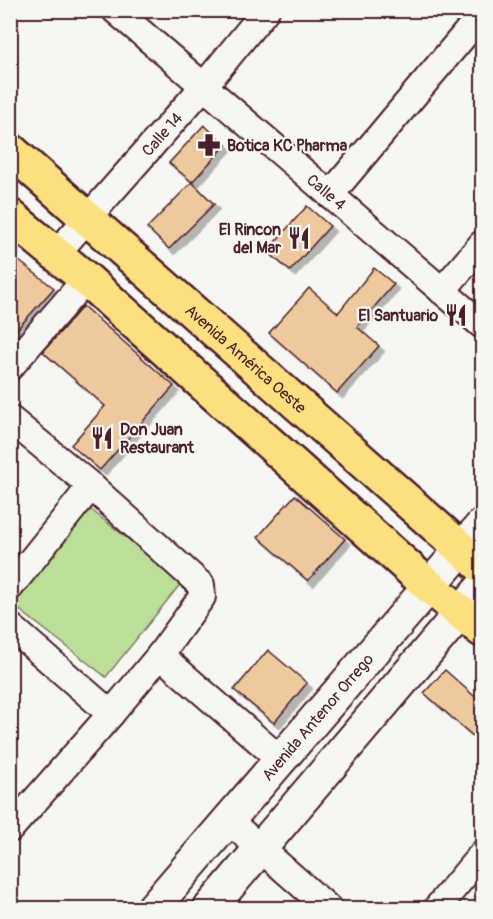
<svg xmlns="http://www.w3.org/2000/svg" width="493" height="919" font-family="Pangolin,sans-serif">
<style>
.green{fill:#bbde98;stroke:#827e62;stroke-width:1.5}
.building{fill:#eec99e;stroke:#4a1f2b;stroke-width:1.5;filter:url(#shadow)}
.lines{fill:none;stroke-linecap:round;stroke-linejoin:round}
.minor-casing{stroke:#4a1f2b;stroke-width:30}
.tertiary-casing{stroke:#4a1f2b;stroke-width:36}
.primary-casing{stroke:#4a1f2b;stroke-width:38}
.minor{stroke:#f6f6f2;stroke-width:26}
.tertiary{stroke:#f6f6f2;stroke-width:32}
.primary{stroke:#fce080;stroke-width:33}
.labels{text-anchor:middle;stroke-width:4.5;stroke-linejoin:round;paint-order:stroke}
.street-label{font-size:16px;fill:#4a1f2b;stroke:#f6f6f2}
.poi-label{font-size:16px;font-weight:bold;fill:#4a1f2b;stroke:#f6f6f2;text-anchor:start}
</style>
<defs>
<filter id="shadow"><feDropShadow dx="5.5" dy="5.5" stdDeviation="0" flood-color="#0004"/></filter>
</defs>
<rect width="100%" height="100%" fill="#f6f6f2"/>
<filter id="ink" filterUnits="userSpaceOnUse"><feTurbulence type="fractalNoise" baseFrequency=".0167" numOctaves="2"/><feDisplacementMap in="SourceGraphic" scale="12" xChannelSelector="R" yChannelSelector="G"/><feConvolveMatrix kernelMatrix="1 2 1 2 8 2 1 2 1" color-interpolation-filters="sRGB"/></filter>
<g filter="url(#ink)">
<!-- green -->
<polygon class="green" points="89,508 182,582 106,677 12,604"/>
<!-- building -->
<g class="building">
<polygon points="204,125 226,145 192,182 169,163"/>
<polygon points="192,182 214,204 169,249 147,228"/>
<polygon points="307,206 330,226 290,271 267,251"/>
<polygon points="10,254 54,288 10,337"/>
<polygon points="374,268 394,284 357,327 379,346 337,393 269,333 309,288 338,313"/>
<polygon points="83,306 174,386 100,470 71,445 105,406 43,352"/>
<polygon points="295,495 345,539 308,581 258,537"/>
<polygon points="268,650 307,683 274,723 234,690"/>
<polygon points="445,670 483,704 483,745 424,693"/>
</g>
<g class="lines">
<!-- minor casing -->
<g class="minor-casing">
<g id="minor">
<path id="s1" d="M115,10L482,325"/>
<polyline points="330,195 482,14"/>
<path id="s2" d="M56,254L204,86L266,10"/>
<polyline points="442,291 482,244"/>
<polyline points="10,367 86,279"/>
<polyline points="10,419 91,486 201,585 202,597 160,655 111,714 10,829"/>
<polyline points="10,587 91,486"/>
<polyline points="10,626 111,714"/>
<polyline points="160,655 281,760"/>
<polyline points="229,821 328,908"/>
<polyline points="437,908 482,854"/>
</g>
</g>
<!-- tertiary casing -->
<g class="tertiary-casing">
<g id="tertiary">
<path id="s3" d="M153,908L482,525"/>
<polyline points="210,908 482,587"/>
</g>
</g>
<!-- primary casing -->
<g class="primary-casing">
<g id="primary">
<path id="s4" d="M10,150L482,567"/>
<polyline points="10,216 86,279 429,586 482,630"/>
</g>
</g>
<!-- minor -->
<use href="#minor" class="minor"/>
<!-- tertiary -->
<use href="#tertiary" class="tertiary"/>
<!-- primary -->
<use href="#primary" class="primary"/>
</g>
</g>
<!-- icons -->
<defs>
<g id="pharmacy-bare" transform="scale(1.8)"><path d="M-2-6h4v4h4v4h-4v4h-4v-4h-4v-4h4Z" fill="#4a1f2b" stroke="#f6f6f2" stroke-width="2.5" paint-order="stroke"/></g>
<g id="restaurant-bare" transform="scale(1.8)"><path d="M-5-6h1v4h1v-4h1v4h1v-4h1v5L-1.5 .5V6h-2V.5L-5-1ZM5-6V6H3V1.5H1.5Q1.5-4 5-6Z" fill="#4a1f2b" stroke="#f6f6f2" stroke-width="2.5" paint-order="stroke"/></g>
</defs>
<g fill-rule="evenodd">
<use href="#pharmacy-bare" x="209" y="145"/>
<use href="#restaurant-bare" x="299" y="238"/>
<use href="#restaurant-bare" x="456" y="315"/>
<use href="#restaurant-bare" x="102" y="438"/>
</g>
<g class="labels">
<!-- street labels -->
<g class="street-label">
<text dy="6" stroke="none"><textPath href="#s2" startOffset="160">Calle 14</textPath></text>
<text dy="6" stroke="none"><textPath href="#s1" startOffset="279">Calle 4</textPath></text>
<text dy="6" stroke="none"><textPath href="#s4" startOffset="315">Avenida América Oeste</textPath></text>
<text dy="6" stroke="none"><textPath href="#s3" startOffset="252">Avenida Antenor Orrego</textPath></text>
</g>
<!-- poi labels -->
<g class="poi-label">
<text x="227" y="151">Botica KC Pharma</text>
<text x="281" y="235" text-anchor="end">El Rincon<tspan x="281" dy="18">del Mar</tspan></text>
<text x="438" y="321" text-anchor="end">El Santuario</text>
<text x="120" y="435">Don Juan<tspan x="120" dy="18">Restaurant</tspan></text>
</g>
</g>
<!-- margin -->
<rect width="493" height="919" fill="none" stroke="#f6f6f2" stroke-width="36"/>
<rect x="18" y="18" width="457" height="883" fill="none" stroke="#4a1f2b" stroke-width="2" filter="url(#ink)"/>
</svg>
